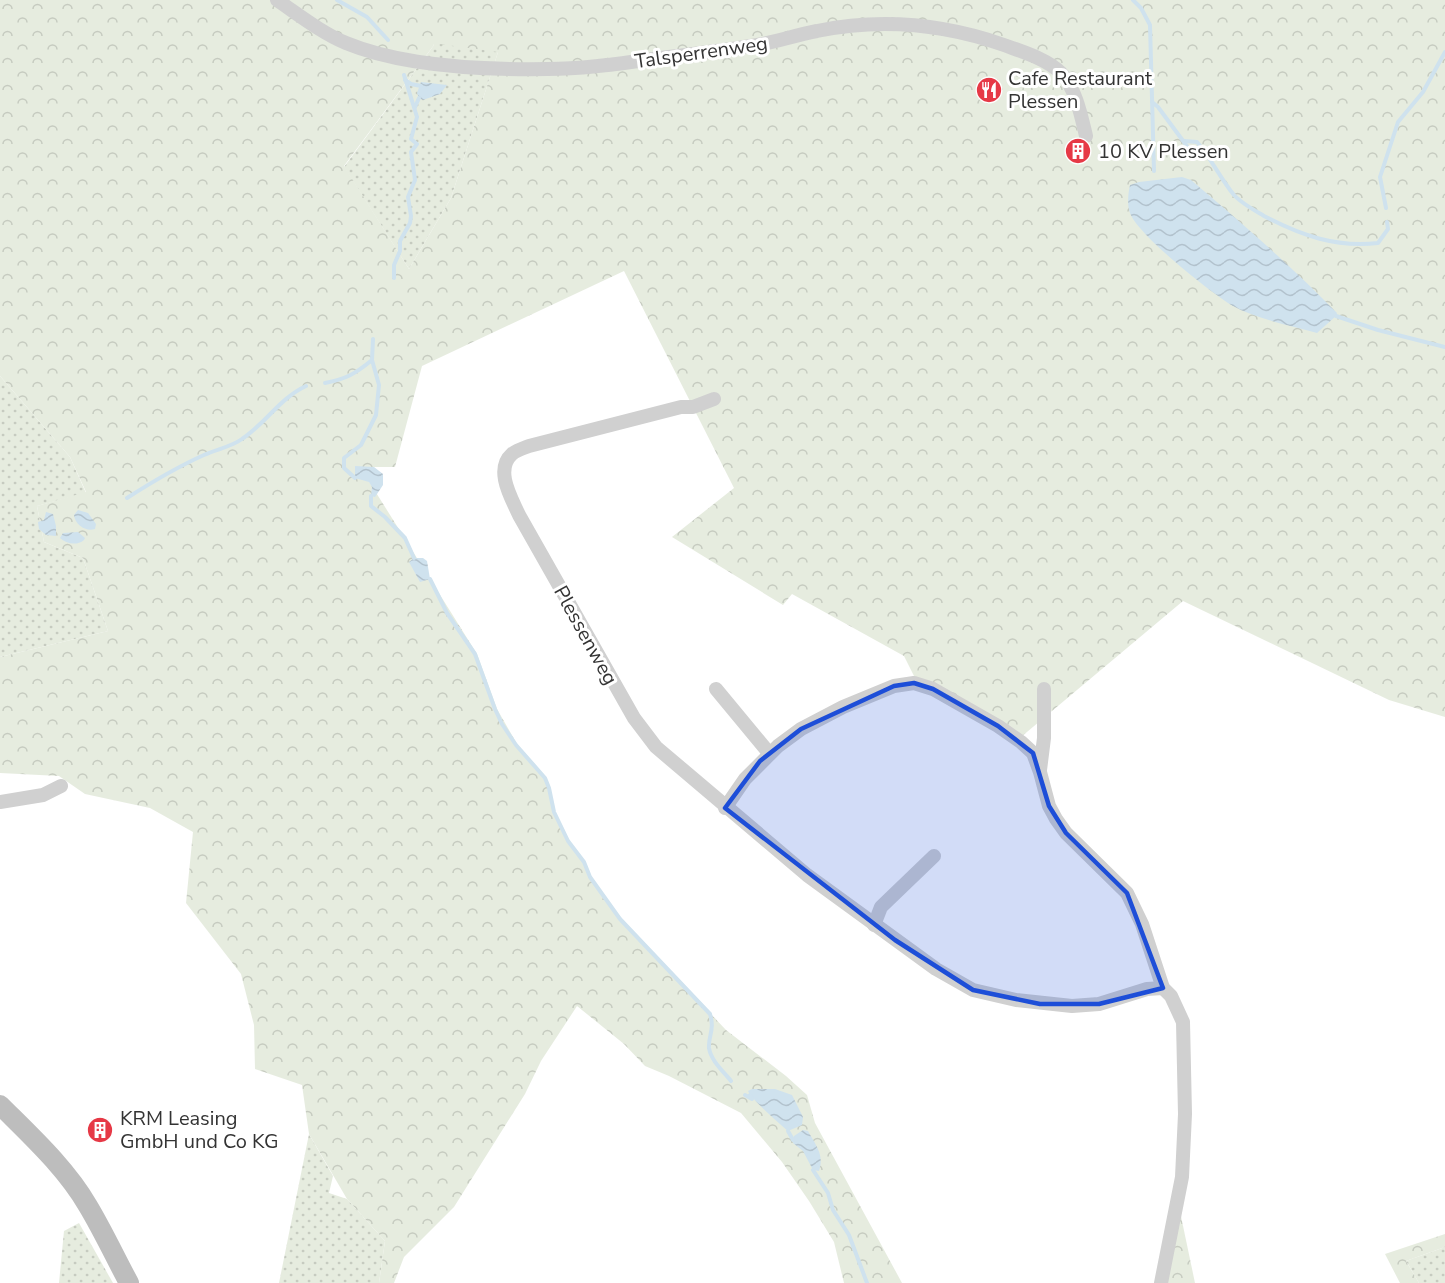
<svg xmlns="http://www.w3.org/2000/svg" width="1445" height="1283" font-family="'Nunito Sans',sans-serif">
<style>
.grass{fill:url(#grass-dots)}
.forest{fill:url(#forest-crowns);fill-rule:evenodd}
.water{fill:url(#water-waves)}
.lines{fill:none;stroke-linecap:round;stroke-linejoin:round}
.stream{stroke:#cfe2ee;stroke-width:4}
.street{stroke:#d0d0d0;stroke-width:14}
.secondary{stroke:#bdbdbd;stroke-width:20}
.marked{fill:#1d4ed8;fill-opacity:0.2;stroke:#1d4ed8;stroke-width:4.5;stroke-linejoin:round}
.labels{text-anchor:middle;stroke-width:6;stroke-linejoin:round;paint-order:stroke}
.street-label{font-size:20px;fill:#333;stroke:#fff}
.poi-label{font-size:20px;fill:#333;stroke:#fff;text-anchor:start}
</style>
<defs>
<pattern id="grass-dots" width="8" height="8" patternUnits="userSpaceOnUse" patternTransform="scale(1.5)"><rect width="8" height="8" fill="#e6ecdf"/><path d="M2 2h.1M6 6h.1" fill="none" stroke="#c6cbc0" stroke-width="1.8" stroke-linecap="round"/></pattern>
<pattern id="forest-crowns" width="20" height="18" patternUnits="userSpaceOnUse" patternTransform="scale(1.5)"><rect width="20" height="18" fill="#e6ecdf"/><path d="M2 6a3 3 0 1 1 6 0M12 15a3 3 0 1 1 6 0" fill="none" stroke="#c6cbc0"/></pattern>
<pattern id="water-waves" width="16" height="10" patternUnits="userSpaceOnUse" patternTransform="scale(1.5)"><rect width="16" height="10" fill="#cfe2ee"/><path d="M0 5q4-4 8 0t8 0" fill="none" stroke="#b2c2cd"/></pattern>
</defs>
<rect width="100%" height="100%" fill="#fff"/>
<!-- grass -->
<g class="grass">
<polygon points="358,0 499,49 451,198 409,269 344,167 434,45"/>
<polygon points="0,376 70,457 86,493 37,506 44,542 83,558 108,631 0,657"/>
<polygon points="309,1134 333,1176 329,1193 347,1199 385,1241 379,1283 279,1283"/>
<polygon points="79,1223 113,1283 59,1283 64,1231"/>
<polygon points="1445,1247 1445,1283 1419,1283 1406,1261"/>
</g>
<!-- forest -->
<g class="forest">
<path d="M0,0H1445V717L1389,700L1183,601L1021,737L915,678L904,656L792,594L783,605L672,537L734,488L624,271L422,366L395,467H360L477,654L497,709L517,744L546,777L550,787L555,812L569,841L585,862L591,876L620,918L726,1030L786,1076L807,1095L815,1123L902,1283H844L834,1242L809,1201L782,1162L741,1113L669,1076L645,1066L624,1044L577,1006L541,1061L525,1094L454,1207L404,1257L394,1283H379L385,1241L347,1199L309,1134L302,1085L255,1069L254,1025L241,974L186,903L193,832L150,808L85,794L59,776L0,773V657L108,631L83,558L44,542L37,506L86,492L70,457L0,376ZM432,43L498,52L451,198L409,269L344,166L434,45Z"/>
<polygon points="1178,1202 1195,1283 1161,1283"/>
<polygon points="1445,1234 1445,1247 1406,1261 1419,1283 1400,1283 1385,1254"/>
</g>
<!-- water -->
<g class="water">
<polygon points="421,82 447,85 440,94 423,100 419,98 417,93"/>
<path d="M1182,177L1191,180C1242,223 1291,266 1337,313L1336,316L1317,333C1291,326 1257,319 1233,306C1212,294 1137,234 1130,213C1127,205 1128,194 1130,185L1139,182Z"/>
<polygon points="355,466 374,467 383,474 383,485 375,497 371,496 372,487 369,482 355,478"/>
<path d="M78,510L88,513L96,524L95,529C86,532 75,525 74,515Z"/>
<polygon points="46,512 53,514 56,526 56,536 46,535 39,529 38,522 44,520"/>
<path d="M78,532L85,538L84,540C77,546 66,544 60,538L63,533Z"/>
<polygon points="414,558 423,558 427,561 430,579 420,582 409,562"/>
<path d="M752,1089H775L792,1095L803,1117L802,1125L788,1131C780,1124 752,1100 748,1091Z"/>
<path d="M803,1130L808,1131C815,1144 825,1155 819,1171L813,1170L803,1151L793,1143L794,1136Z"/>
</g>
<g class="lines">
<!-- stream -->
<g class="stream">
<polyline points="337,0 367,17 388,40"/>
<polyline points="1133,0 1141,8 1150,25 1154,171"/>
<polyline points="405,80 411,84 421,86"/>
<polyline points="1152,102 1158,107 1192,153"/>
<polyline points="415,107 419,98"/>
<path d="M1184,141L1197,142C1211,158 1220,178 1234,195C1241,203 1254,210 1264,216C1300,235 1336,248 1378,243L1388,229L1387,222"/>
<polyline points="1386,208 1380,177 1398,122 1423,92 1445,52"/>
<polyline points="394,278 394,265 400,251 400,241 410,223 411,216 408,197 415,180 411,152 417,144 411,139 417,117 404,75"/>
<polyline points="1336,316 1378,330 1445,347"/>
<path d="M325,383C346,379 355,374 372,360"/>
<polyline points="355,478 344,468 344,458 361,445 376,415 379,385 372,360 373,339"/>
<polyline points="371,496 371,506 385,517 405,538 414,558"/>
<path d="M127,498C152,482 177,467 204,455C217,449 231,447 242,439C266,423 280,398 306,386"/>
<path d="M430,579L447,613L475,654L495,709L502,724L516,745L545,778L549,788L554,812L568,841L584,862L590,877L620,919L710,1014C715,1030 708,1036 709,1048C711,1061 724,1072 731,1081"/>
<polyline points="745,1095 752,1099 750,1095"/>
<polyline points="788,1131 793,1140"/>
<polyline points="813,1170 828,1193 833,1210 849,1235 867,1283"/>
</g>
<!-- street -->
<g class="street">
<path d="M277,0C299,15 322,33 346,43C404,67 486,70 548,69C585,69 623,63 661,58C691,54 721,51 751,46C773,43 795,35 817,31C880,18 944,24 1004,45C1023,52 1047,59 1061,73C1076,89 1081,115 1086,136"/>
<path d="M714,399L693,407H681L529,446C524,448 517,450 512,454C494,470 512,499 519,515L634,718L656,747L807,875L936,969L973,990L1016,1000L1072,1006L1099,1004L1147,989L1163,988"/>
<polyline points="716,689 769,753"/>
<polyline points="1040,770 1044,738 1044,689"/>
<polyline points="0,802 43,795 61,786"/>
<polyline points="725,808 745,779 778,746 801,729 843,707 894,686 914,683 933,689 998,726 1021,742 1033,753 1040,772 1049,806 1056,819 1066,833 1127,893 1142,924 1163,988 1171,996 1183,1022 1185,1114 1182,1177 1161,1283"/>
<polyline points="874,925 881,907 934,856"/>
</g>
<!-- secondary -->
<path class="secondary" d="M0,1105C31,1136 66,1168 88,1206C103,1231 115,1257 129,1283"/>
</g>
<!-- marked area -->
<path class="marked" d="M914,683L933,689L998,726L1033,753L1049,806L1066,833L1127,893L1163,988L1099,1004H1040L973,990L895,940L725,808L760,761L801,729L894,686Z"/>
<!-- icons -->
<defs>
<g id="restaurant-disc" transform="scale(1.35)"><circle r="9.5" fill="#e63946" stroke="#fff"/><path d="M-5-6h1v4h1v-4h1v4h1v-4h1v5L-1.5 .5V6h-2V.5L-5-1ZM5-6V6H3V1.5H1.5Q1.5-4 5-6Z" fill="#fff"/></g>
<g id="building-disc" transform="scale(1.35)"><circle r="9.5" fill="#e63946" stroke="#fff"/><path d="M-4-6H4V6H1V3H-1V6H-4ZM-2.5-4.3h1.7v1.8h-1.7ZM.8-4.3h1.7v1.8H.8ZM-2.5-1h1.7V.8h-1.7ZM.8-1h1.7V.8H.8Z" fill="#fff"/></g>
</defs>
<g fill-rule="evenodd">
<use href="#restaurant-disc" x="989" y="90"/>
<use href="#building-disc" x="1078" y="151"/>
<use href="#building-disc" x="100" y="1130"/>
</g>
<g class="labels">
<!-- street labels -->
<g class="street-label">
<text transform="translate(701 52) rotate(-8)" y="7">Talsperrenweg</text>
<text transform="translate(586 635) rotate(61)" y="7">Plessenweg</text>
</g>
<!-- poi labels -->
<g class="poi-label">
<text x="1008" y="85">Cafe Restaurant<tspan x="1008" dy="23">Plessen</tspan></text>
<text x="1098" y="158">10 KV Plessen</text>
<text x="120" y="1125">KRM Leasing<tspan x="120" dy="23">GmbH und Co KG</tspan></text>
</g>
</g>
</svg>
